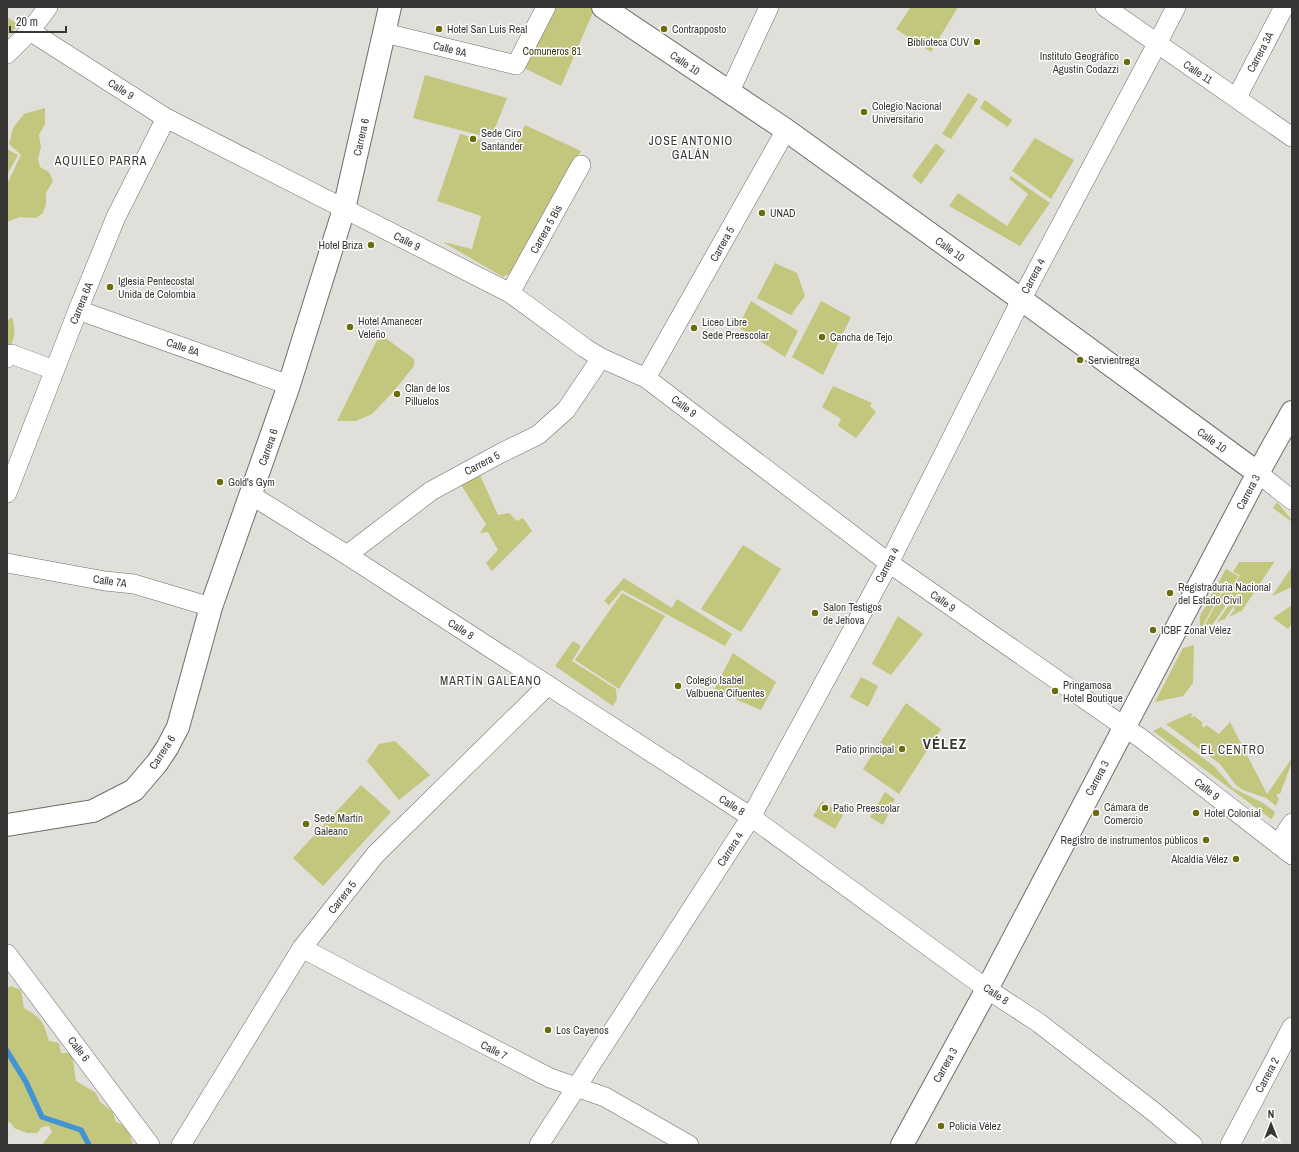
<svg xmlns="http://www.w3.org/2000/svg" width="1299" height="1152" font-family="'Archivo Narrow',sans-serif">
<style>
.green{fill:#c3c67d}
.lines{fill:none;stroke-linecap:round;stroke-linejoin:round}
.stream{stroke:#4294d5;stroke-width:5.5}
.street-casing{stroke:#6f6d69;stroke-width:20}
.secondary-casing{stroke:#6f6d69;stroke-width:24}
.street{stroke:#fff;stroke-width:19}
.secondary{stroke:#fff;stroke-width:22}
.poi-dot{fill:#6a6c0d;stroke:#fff;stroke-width:1.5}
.labels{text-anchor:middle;stroke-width:3;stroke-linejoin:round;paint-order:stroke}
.poi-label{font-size:11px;fill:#373634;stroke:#fff;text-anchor:start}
.street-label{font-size:11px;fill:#373634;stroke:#fff}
.park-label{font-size:11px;fill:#3b3b10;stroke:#fff}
.neighbourhood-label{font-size:12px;letter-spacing:1px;fill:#373634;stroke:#fff}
.district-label{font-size:15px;font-weight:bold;letter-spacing:1px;fill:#373634;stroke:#fff}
</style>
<rect width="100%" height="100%" fill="#e0dfda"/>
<!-- green -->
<g class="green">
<polygon points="550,7 589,7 594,10 561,86 520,66"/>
<polygon points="911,7 958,7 931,52 896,29"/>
<polygon points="7,17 19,25 7,36"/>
<polygon points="425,75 507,98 491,138 413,118"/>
<polygon points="968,93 978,99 951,139 942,134"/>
<polygon points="985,100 1012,120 1008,127 980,108"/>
<polygon points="45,108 45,124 39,135 41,147 38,159 40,167 49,172 53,181 46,193 46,204 43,213 36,218 20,217 7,222 7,184 21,155 9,144 13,128 24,114"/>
<polygon points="525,125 581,151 526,250 511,273 503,277 443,242 472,249 481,216 437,201 460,134 514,150"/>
<polygon points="1035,138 1074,160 1051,199 1012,171"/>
<polygon points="936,143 945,151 921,184 912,176"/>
<polygon points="7,149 18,155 7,175"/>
<polygon points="1011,176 1050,203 1020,246 949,206 958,193 1007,226 1028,194 1009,179"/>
<polygon points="775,263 797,273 805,296 791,315 757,298"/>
<polygon points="751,301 798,331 785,357 738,327"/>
<polygon points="821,301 851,317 823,375 792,357"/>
<path d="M12,317C16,330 15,341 7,352V321Z"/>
<polygon points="380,334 414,359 414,366 393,392 372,414 356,421 337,421"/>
<polygon points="833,386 872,403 870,406 876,412 856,438 838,426 841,419 822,407"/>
<polygon points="480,475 498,515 509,513 517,521 523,518 532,531 492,571 486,563 498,550 488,532 480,533 486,524 461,485"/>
<polygon points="1277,502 1292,520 1292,522 1273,508"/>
<polygon points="743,545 781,569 741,632 701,609"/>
<path d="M1275,561L1241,612L1239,611L1237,613L1229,617L1235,609L1233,607L1225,619L1217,622L1229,605L1227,604L1212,625L1202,630L1224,589L1223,588L1201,629C1198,615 1200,614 1209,603V599L1226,569L1238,576L1230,592L1224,589L1230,593L1240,575L1233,572L1239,562H1272Z"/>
<polygon points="1292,567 1292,587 1272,596"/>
<polygon points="624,578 672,608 677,599 732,634 725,646 622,590 609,605 604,601"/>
<polygon points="622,593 665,616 619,689 575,660"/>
<polygon points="1292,605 1292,624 1288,629 1273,618"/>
<polygon points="898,616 923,634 891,675 872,664"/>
<polygon points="573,641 581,646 572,661 616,689 617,699 613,706 555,666"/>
<polygon points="1194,645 1193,683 1183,696 1155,702 1183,648"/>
<polygon points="733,653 776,682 761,710 714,690"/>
<polygon points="861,677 878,686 868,707 850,697"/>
<polygon points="906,703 941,729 899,794 863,769"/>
<polygon points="1191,713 1192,714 1191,716 1192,718 1194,716 1203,723 1201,725 1204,728 1206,725 1219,734 1230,722 1267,794 1292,758 1292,762 1280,794 1277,794 1277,797 1279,798 1276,806 1266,798 1243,790 1236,785 1220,764 1166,724"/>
<polygon points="1161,727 1214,766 1233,788 1263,803 1275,812 1273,817 1271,819 1153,731"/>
<polygon points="395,741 430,775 399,800 367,761 379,744"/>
<polygon points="361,785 391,812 323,886 293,858"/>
<polygon points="885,792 895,799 883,825 870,817"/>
<polygon points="822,801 843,815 835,829 813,816"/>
<path d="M11,986L21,990L24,1008C41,1018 43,1021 49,1041L59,1043L61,1053H72L76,1081L96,1093L100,1102L113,1112L115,1121L128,1128L133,1145H42L52,1132L49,1126L42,1127L37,1133H27L14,1128L11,1123L7,1121V988Z"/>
</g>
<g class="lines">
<!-- stream -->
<polyline class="stream" points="7,1051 26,1082 42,1117 81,1130 89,1145"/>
<!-- street casing -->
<g class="street-casing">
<g id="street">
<polyline points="1105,7 1292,137"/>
<polyline points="30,31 166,118 510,293 585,348 601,358 646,378 889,563 1142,739 1292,855"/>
<polyline points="385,33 516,65 546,7"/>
<polyline points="7,54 30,31 48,7"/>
<polyline points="729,93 769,7"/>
<polyline points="1237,97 1284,7"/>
<polyline points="510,293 581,165"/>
<polyline points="78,310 289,385"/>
<polyline points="7,358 11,354 54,370"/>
<polyline points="646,378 786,130"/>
<polyline points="1258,473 1292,500"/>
<polyline points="7,493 78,310 116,217 166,118"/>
<polyline points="251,495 347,555 751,817 987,989 1039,1023 1154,1112 1193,1145"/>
<polyline points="347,555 431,491 501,453 538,435 566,410 601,358"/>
<polyline points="7,563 105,581 134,584 211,607"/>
<polyline points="1278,844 1292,823"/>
<polyline points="302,948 436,1019 550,1078 605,1097 689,1145"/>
<polyline points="7,954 150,1145"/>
<polyline points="181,1145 302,948 375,855 548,685"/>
<polyline points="539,1145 751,817 889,563 1021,300 1157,44 1176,7"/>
<polyline points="1230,1145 1292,1027"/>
</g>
</g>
<!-- secondary casing -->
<g class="secondary-casing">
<g id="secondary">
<polyline points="603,7 786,130 1033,308 1258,473"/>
<polyline points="7,825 93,811 134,790 157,763 167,748 178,727 211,607 289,385 344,209 390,7"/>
<polyline points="902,1145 987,989 1258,473 1292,412"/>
</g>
</g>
<!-- street -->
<use href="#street" class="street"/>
<!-- secondary -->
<use href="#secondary" class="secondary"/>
</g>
<!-- markers -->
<g class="poi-dot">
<circle cx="439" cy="29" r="4"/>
<circle cx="664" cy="29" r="4"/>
<circle cx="977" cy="42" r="4"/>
<circle cx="1127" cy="62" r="4"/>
<circle cx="864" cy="112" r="4"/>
<circle cx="473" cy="139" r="4"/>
<circle cx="762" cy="213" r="4"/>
<circle cx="371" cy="245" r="4"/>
<circle cx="110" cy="287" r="4"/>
<circle cx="350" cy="327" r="4"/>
<circle cx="694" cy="328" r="4"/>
<circle cx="822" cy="337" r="4"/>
<circle cx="1080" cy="360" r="4"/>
<circle cx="397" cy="394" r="4"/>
<circle cx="220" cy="482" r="4"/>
<circle cx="1170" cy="593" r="4"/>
<circle cx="815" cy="613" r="4"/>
<circle cx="1153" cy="630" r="4"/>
<circle cx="678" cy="686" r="4"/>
<circle cx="1055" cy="691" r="4"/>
<circle cx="902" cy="749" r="4"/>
<circle cx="825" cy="808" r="4"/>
<circle cx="1096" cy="813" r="4"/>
<circle cx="1196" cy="813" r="4"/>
<circle cx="306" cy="824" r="4"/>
<circle cx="1206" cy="840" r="4"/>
<circle cx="1236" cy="859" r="4"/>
<circle cx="548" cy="1030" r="4"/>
<circle cx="941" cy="1126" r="4"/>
</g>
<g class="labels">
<!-- poi labels -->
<g class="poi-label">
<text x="447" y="33">Hotel San Luis Real</text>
<text x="672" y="33">Contrapposto</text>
<text x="969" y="46" text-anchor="end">Biblioteca CUV</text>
<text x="1119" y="60" text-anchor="end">Instituto Geográfico<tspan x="1119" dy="13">Agustín Codazzi</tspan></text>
<text x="872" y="110">Colegio Nacional<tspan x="872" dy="13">Universitario</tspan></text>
<text x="481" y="137">Sede Ciro<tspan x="481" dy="13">Santander</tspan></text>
<text x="770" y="217">UNAD</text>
<text x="363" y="249" text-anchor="end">Hotel Briza</text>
<text x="118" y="285">Iglesia Pentecostal<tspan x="118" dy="13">Unida de Colombia</tspan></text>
<text x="358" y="325">Hotel Amanecer<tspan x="358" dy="13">Veleño</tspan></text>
<text x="702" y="326">Liceo Libre<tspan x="702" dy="13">Sede Preescolar</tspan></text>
<text x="830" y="341">Cancha de Tejo</text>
<text x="1088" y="364">Servientrega</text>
<text x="405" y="392">Clan de los<tspan x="405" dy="13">Pilluelos</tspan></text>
<text x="228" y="486">Gold's Gym</text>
<text x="1178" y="591">Registraduria Nacional<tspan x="1178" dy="13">del Estado Civil</tspan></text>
<text x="823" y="611">Salon Testigos<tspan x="823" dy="13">de Jehova</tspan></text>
<text x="1161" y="634">ICBF Zonal Vélez</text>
<text x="686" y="684">Colegio Isabel<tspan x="686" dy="13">Valbuena Cifuentes</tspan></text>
<text x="1063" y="689">Pringamosa<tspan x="1063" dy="13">Hotel Boutique</tspan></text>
<text x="894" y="753" text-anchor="end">Patio principal</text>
<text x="1104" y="811">Cámara de<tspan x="1104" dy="13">Comercio</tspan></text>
<text x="833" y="812">Patio Preescolar</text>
<text x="1204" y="817">Hotel Colonial</text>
<text x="314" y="822">Sede Martín<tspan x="314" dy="13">Galeano</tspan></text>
<text x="1198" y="844" text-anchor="end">Registro de instrumentos públicos</text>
<text x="1228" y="863" text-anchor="end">Alcaldía Vélez</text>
<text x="556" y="1034">Los Cayenos</text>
<text x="949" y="1130">Policía Vélez</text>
</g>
<!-- street labels -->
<g class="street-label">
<text transform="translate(450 49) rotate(14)" y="4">Calle 9A</text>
<text transform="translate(1260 52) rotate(-62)" y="4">Carrera 3A</text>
<text transform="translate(685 63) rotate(34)" y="4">Calle 10</text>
<text transform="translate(1198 72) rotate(34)" y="4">Calle 11</text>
<text transform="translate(121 89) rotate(33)" y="4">Calle 9</text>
<text transform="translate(361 137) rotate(-77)" y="4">Carrera 6</text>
<text transform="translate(546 229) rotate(-61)" y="4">Carrera 5 Bis</text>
<text transform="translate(407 241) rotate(27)" y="4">Calle 9</text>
<text transform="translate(722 244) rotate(-61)" y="4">Carrera 5</text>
<text transform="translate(950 249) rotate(36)" y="4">Calle 10</text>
<text transform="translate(1033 276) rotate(-62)" y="4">Carrera 4</text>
<text transform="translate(81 303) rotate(-68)" y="4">Carrera 6A</text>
<text transform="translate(183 347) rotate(19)" y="4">Calle 8A</text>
<text transform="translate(684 406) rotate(37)" y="4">Calle 9</text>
<text transform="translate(1212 440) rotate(36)" y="4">Calle 10</text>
<text transform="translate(268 447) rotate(-71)" y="4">Carrera 6</text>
<text transform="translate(482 463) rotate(-28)" y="4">Carrera 5</text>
<text transform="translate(1248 492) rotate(-62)" y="4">Carrera 3</text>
<text transform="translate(887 565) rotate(-62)" y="4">Carrera 4</text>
<text transform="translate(110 581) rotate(8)" y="4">Calle 7A</text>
<text transform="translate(943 601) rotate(35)" y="4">Calle 9</text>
<text transform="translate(461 629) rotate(33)" y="4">Calle 8</text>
<text transform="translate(162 752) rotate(-57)" y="4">Carrera 6</text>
<text transform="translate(1097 778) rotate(-62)" y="4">Carrera 3</text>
<text transform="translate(1207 789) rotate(38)" y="4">Calle 9</text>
<text transform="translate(732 805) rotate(33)" y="4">Calle 8</text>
<text transform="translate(730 849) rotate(-57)" y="4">Carrera 4</text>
<text transform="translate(342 897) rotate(-52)" y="4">Carrera 5</text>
<text transform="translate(996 994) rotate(34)" y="4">Calle 8</text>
<text transform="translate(79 1049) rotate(53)" y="4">Calle 6</text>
<text transform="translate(494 1050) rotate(27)" y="4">Calle 7</text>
<text transform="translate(945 1065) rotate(-61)" y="4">Carrera 3</text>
<text transform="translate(1267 1075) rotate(-62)" y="4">Carrera 2</text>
</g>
<!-- park labels -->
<g class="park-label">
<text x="552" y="55">Comuneros 81</text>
</g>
<!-- neighbourhood labels -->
<g class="neighbourhood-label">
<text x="691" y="145">JOSE ANTONIO<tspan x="691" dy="14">GALÁN</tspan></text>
<text x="101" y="165">AQUILEO PARRA</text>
<text x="491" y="685">MARTÍN GALEANO</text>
<text x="1233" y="754">EL CENTRO</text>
</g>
<!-- district labels -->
<g class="district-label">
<text x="945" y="749">VÉLEZ</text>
</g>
</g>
<!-- border -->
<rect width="1299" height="1152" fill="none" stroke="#373634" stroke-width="16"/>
<!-- north arrow -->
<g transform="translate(1271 1124)" stroke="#ffffff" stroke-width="3" paint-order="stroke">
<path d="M0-3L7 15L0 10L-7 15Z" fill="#373634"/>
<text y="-6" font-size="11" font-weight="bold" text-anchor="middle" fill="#373634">N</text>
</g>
<!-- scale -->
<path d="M10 26v6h56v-6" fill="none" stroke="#373634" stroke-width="2"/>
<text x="16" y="26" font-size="12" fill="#373634" stroke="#ffffff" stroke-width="3" paint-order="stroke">20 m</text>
</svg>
